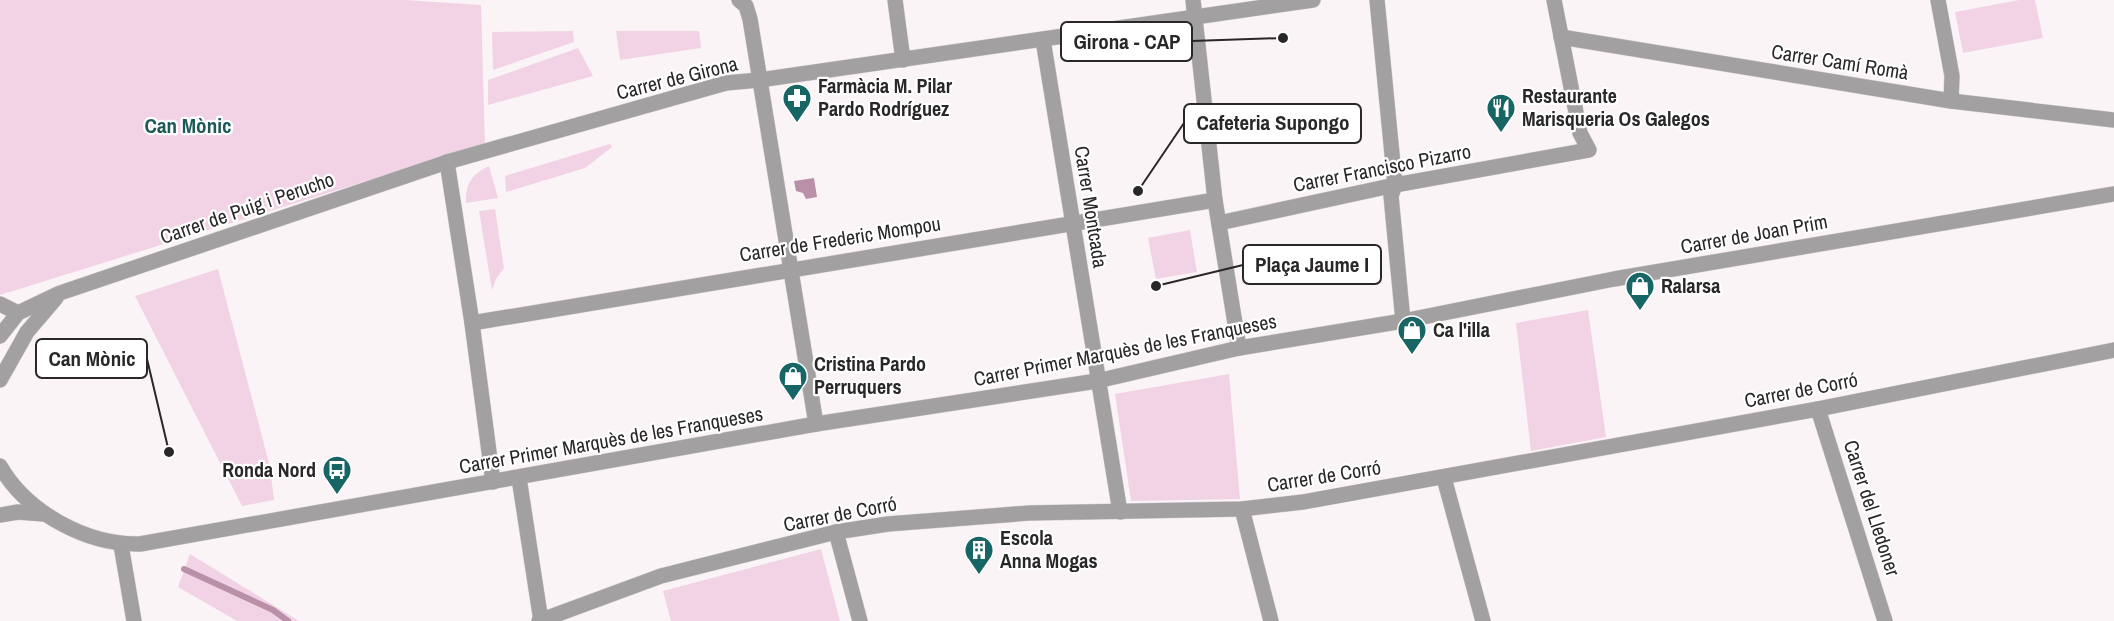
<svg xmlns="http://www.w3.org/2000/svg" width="2114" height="621" font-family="'Archivo Narrow',sans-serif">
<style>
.green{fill:#f2d3e5}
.water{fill:#ba90a8}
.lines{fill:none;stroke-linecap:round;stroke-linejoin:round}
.stream{stroke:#ba90a8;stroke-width:6}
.minor-casing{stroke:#d5cfd2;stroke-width:16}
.tertiary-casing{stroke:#d5cfd2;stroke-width:16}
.minor{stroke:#a3a0a1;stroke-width:15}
.tertiary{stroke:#a3a0a1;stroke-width:15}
.labels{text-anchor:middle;stroke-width:4.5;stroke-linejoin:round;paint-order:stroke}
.street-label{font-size:20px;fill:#2a2728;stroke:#fff}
.poi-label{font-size:20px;font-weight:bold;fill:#2a2728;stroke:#fff;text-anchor:start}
.neighbourhood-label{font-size:21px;font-weight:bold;fill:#1e5959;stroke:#fff}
.leader{fill:none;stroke:#2a2728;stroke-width:2}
.callout-dot{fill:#2a2728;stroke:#fff;stroke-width:2}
.callout{fill:#fff;stroke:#2a2728;stroke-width:2}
.callout-label{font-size:21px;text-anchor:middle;font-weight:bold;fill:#2a2728}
</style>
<rect width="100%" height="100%" fill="#faf4f7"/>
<!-- green -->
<g class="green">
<polygon points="0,0 406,0 481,5 485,144 0,295"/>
<polygon points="2019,0 2035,0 2043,38 1963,53 1955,12"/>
<polygon points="573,31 574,42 493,70 492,32"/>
<polygon points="616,31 699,31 701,48 620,60"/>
<polygon points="578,48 593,76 488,105 488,80"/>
<polygon points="610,144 612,147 585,168 506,192 505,176"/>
<path d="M489,166L498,198L466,203C465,184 472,174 489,166Z"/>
<polygon points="495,209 504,268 496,279 492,290 479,211"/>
<polygon points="1190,230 1197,272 1156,279 1148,238"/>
<polygon points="218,269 270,467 274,500 242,506 135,296"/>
<polygon points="1588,310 1606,437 1531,451 1516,323"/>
<polygon points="1229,374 1240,499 1131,501 1115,394"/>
<polygon points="821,549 840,621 671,621 663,591"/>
<polygon points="190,554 299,621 237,621 178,587"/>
</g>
<!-- water -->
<polygon class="water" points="814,178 817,197 806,199 803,193 796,191 794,181"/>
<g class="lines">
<!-- stream -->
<polyline class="stream" points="184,569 273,610 288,621"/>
<!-- minor casing -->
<g class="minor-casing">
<g id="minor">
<polyline points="739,0 746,6 750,19 816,424"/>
<polyline points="895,0 903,60"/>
<polyline points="1193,0 1215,200 1239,348"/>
<polyline points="1377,0 1395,185 1391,196 1403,321"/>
<polyline points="1938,0 1952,76 1951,101"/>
<polyline points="1561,37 1951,101 2114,120"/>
<polyline points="1043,40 1120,512"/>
<polyline points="447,162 472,323 493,482"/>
<polyline points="1219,223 1395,185 1589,150 1580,133 1554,0"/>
<polyline points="0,304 18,313"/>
<polyline points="472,323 1215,200"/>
<polyline points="1818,409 1885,621"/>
<polyline points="519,478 541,621"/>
<polyline points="1444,478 1483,621"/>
<polyline points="1242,509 1271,621"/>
<polyline points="836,532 860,621"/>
<polyline points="121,545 134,621"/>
<polyline points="539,621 661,576 836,532 888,524 1029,513 1242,509 1303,502 1818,409 2114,350"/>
</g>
</g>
<!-- tertiary casing -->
<g class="tertiary-casing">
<g id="tertiary">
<polyline points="0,336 18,313 60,293 447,162 726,83 759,80 1313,0"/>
<polyline points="0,380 27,332 56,298"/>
<path d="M0,466C27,513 87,545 140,544L816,424L1097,381L1239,348L1403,321L1614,279L2114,194"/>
<polyline points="0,515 18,512 43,514"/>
</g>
</g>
<!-- minor -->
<use href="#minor" class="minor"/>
<!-- tertiary -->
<use href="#tertiary" class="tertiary"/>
</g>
<!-- icons -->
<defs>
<g id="pharmacy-pin" transform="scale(1.5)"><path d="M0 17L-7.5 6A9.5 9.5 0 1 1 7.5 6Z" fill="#176565" stroke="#fff"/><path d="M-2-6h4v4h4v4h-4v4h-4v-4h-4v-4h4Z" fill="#fff"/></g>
<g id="restaurant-pin" transform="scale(1.5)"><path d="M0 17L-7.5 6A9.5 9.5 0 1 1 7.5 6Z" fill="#176565" stroke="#fff"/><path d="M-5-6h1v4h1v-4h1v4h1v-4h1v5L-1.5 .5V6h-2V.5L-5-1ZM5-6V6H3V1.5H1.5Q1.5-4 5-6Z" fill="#fff"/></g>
<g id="shop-pin" transform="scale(1.5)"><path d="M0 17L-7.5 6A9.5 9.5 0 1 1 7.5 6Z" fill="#176565" stroke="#fff"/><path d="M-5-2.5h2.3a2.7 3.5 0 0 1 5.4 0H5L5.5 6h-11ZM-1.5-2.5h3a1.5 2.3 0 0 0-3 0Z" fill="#fff"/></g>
<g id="bus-pin" transform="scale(1.5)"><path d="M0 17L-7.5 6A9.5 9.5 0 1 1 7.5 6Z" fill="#176565" stroke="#fff"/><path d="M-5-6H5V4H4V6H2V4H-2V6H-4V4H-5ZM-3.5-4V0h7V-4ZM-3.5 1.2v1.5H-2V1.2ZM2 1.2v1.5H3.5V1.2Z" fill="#fff"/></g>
<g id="building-pin" transform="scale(1.5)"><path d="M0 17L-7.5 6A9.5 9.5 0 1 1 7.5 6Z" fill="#176565" stroke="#fff"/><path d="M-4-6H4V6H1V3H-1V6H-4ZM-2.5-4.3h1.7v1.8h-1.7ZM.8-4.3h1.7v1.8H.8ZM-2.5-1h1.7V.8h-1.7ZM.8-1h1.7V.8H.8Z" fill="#fff"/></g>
</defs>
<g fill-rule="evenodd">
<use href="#pharmacy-pin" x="797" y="98"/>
<use href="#restaurant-pin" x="1501" y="108"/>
<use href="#shop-pin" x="1640" y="286"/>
<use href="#shop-pin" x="1412" y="330"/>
<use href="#shop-pin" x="793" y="376"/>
<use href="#bus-pin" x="337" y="470"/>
<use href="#building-pin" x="979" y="550"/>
</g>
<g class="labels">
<!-- street labels -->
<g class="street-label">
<text transform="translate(1840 62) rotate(9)" y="7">Carrer Camí Romà</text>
<text transform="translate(677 78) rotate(-14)" y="7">Carrer de Girona</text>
<text transform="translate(1382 168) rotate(-11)" y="7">Carrer Francisco Pizarro</text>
<text transform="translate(1091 207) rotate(81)" y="7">Carrer Montcada</text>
<text transform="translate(247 208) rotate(-19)" y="7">Carrer de Puig i Perucho</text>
<text transform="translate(1754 234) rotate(-10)" y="7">Carrer de Joan Prim</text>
<text transform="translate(840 239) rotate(-9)" y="7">Carrer de Frederic Mompou</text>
<text transform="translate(1125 350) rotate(-11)" y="7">Carrer Primer Marquès de les Franqueses</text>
<text transform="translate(1801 390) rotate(-11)" y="7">Carrer de Corró</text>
<text transform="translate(611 440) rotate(-10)" y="7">Carrer Primer Marquès de les Franqueses</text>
<text transform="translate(1324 476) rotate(-9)" y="7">Carrer de Corró</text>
<text transform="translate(1872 508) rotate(72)" y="7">Carrer del Lledoner</text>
<text transform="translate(840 514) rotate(-11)" y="7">Carrer de Corró</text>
</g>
<!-- poi labels -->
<g class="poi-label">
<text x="818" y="93">Farmàcia M. Pilar<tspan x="818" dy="23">Pardo Rodríguez</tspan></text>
<text x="1522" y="103">Restaurante<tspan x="1522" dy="23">Marisqueria Os Galegos</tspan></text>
<text x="1661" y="293">Ralarsa</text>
<text x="1433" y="337">Ca l'illa</text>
<text x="814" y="371">Cristina Pardo<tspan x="814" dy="23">Perruquers</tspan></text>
<text x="316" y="477" text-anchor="end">Ronda Nord</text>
<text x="1000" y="545">Escola<tspan x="1000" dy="23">Anna Mogas</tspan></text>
</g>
<!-- neighbourhood labels -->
<g class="neighbourhood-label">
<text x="188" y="133">Can Mònic</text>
</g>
</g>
<!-- callouts -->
<path class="leader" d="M1283 38L1192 41M1138 191L1184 123M1156 286L1243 265M169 452L147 359"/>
<g class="callout-dot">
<circle cx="1283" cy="38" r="6"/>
<circle cx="1138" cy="191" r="6"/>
<circle cx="1156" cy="286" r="6"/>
<circle cx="169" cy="452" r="6"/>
</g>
<g class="callout">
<rect x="1061" y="22" width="131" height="39" rx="6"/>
<rect x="1184" y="104" width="177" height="39" rx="6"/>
<rect x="1243" y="245" width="138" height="39" rx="6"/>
<rect x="36" y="339" width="111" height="39" rx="6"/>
</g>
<g class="callout-label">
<text x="1127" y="49">Girona - CAP</text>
<text x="1273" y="130">Cafeteria Supongo</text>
<text x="1312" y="272">Plaça Jaume I</text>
<text x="92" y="366">Can Mònic</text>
</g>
</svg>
